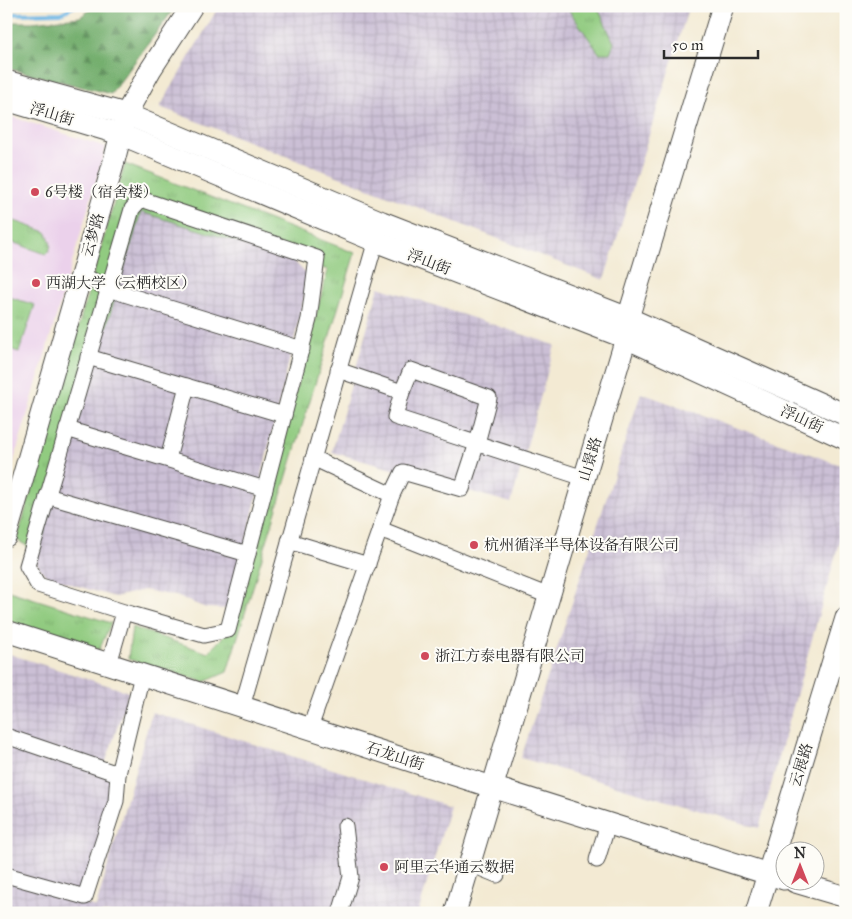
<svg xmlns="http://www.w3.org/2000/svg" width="852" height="919" font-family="'IM FELL Great Primer','Noto Serif SC',serif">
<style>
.built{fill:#ebd1eb}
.industrial{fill:url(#industrial-grid)}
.grass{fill:url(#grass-tufts);stroke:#5e7b56}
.forest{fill:url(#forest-firs);stroke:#506d4c}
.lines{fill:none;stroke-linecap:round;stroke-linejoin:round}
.stream{stroke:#6cb5e4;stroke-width:4}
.street-casing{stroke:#494844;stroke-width:17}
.secondary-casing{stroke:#494844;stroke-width:23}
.street{stroke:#fff;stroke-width:15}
.secondary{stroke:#fff;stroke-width:21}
.poi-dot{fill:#d1495b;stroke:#fdfcf7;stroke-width:2}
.labels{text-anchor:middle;stroke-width:4;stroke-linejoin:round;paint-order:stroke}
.street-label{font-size:15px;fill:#2b2b2b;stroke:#fdfcf7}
.poi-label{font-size:15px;fill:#2b2b2b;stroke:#fdfcf7;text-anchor:start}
</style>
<defs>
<pattern id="industrial-grid" width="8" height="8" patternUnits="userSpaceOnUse" patternTransform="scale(1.25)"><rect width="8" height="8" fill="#cbbfd5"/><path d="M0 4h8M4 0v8" fill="none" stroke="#aea4b7"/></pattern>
<pattern id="grass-tufts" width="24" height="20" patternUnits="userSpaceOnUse" patternTransform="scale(1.25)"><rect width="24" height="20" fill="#91cb80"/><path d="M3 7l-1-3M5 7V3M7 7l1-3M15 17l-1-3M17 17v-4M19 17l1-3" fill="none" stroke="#7dae6f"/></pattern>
<pattern id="forest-firs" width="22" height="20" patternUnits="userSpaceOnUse" patternTransform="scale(1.25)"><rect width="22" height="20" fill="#74af6e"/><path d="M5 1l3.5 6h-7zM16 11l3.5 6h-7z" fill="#5f8f5b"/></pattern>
</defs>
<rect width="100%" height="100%" fill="#fdfcf7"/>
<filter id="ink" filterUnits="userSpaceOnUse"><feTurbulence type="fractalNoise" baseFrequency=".02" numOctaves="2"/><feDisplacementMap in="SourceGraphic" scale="10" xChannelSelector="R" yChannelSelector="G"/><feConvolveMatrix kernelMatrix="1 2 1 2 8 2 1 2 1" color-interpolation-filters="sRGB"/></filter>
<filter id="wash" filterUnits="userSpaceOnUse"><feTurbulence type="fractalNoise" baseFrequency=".0096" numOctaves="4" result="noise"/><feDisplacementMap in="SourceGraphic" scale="20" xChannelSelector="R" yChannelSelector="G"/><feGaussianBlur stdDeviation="1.12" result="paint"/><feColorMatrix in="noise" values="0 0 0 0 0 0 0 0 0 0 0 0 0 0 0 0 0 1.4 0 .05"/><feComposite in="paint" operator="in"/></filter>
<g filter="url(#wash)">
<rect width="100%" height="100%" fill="#f3ead3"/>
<!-- built -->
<polygon class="built" points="6,115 106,147 6,487"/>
<!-- industrial -->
<g class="industrial">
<polygon points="219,6 689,6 604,280 160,107"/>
<polygon points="141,212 292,259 309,277 230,609 206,608 176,596 144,590 115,597 74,585 44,574 35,561"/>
<polygon points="379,287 555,345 511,503 332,452"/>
<polygon points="641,393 846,467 846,518 759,828 521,758"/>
<polygon points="6,653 129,692 105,764 116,801 85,897 6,872"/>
<polygon points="152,712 450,806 418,913 6,913 6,881 96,907"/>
</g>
<!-- grass -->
<g class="grass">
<polygon points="566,6 597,6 614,43 610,53 599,53"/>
<polygon points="125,164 355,253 227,672 204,682 128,659 132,627 208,653 233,626 328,270 141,212 38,553 17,540"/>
<path d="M6,218L46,232C50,240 54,247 46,254L6,240Z"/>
<polygon points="6,296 35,305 19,352 6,348"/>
<polygon points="6,590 111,623 99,650 6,620"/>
</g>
<!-- forest -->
<polygon class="forest" points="96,6 176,6 111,94 6,68 6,22 32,22 80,17"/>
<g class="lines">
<!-- stream -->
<polyline class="stream" points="6,14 61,13 75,6"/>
</g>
</g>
<g filter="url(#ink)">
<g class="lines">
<!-- street casing -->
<g class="street-casing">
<g id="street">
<polyline points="81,274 108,289 302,349"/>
<polyline points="88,357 284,415"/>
<polyline points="338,370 402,392 395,417 584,478"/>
<polyline points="67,429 265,489"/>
<polyline points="313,458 392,495"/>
<polyline points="168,459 187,386"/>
<polyline points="47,496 248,554"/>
<polyline points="380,529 549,596"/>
<polyline points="289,541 368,565"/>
<polyline points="109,664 124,612 38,585 27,566 132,209 141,199 317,258 309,319 228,630 204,635 124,612"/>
<polyline points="242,707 378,233"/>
<polyline points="310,728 392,495 403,472 462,489 477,443 489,398 411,370 402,392"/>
<polyline points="6,736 118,774 142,675"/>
<polyline points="597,860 608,824"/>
<polyline points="470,864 497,875"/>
<polyline points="6,875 85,897 116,801 118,774"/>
<polyline points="340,913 351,877 345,826"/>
</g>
</g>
<!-- secondary casing -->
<g class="secondary-casing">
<g id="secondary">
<polyline points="6,81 126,114 382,222 628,318 846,415"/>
<polyline points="6,100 120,134 375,241 626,338 846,439"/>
<polyline points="6,536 113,165 126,114 151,69 192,6"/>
<polyline points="6,631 492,787 784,879"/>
<polyline points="795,882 846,897"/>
<polyline points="455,913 626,338 628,318 723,6"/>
<polyline points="756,913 846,618"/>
</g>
</g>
<!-- street -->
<use href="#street" class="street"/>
<!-- secondary -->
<use href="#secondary" class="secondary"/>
</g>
</g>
<!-- markers -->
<g class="poi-dot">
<circle cx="35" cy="192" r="5"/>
<circle cx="36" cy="283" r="5"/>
<circle cx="474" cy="545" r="5"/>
<circle cx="425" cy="656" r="5"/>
<circle cx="384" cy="867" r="5"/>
</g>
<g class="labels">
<!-- street labels -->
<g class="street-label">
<text transform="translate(52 114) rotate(17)" y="5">浮山街</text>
<text transform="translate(93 235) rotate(-74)" y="5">云梦路</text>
<text transform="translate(429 262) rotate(21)" y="5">浮山街</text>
<text transform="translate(802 419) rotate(25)" y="5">浮山街</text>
<text transform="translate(590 459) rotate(-73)" y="5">山景路</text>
<text transform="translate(395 756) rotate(18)" y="5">石龙山街</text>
<text transform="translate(801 765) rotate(-73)" y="5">云展路</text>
</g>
<!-- poi labels -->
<g class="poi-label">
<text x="45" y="197">6号楼（宿舍楼）</text>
<text x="46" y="288">西湖大学（云栖校区）</text>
<text x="484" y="550">杭州循泽半导体设备有限公司</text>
<text x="435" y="661">浙江方泰电器有限公司</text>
<text x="394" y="872">阿里云华通云数据</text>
</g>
</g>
<!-- margin -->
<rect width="852" height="919" fill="none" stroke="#fdfcf7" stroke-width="25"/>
<!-- north arrow -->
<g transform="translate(800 866)"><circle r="24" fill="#fdfcf7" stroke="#a9a8a5"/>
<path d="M0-4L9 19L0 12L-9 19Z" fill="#d1495b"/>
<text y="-8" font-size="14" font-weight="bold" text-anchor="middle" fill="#2b2b2b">N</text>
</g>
<!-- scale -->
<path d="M664 50v8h94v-8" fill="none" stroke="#2b2b2b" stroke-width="2.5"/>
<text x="672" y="50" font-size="15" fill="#2b2b2b" stroke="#fdfcf7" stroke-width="4" paint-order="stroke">50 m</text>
</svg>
